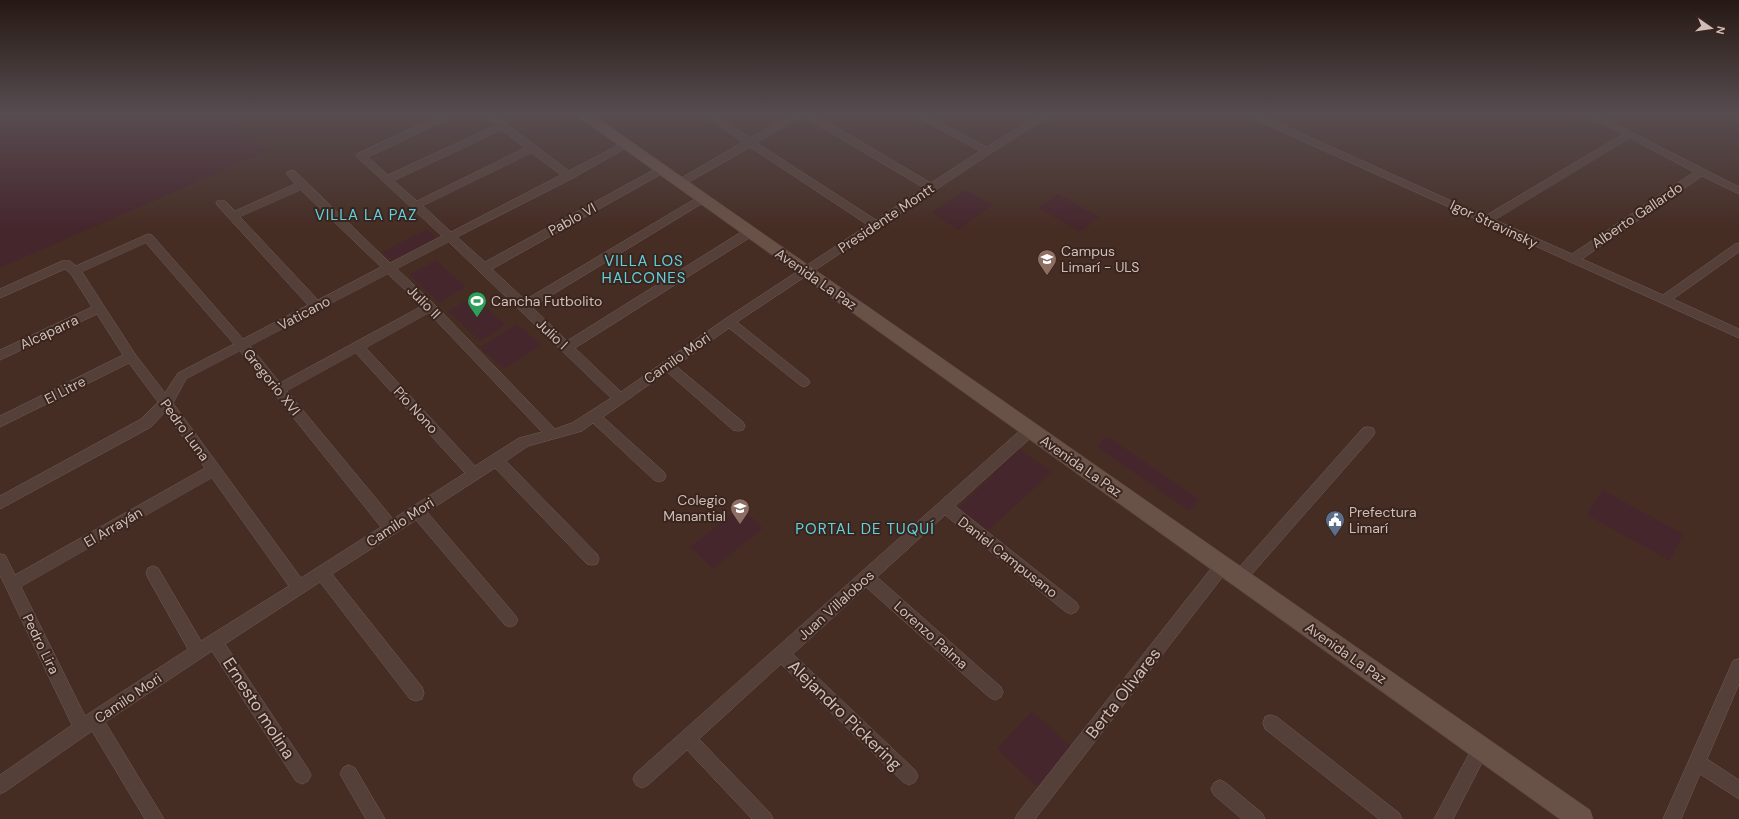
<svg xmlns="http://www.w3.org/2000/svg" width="1739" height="819" font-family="'DM Sans',sans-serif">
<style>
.green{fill:#46262d}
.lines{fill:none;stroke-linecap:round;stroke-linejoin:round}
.street-casing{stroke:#6f5c55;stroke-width:1}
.secondary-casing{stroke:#5e4a43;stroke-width:1}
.street{fill:#554039;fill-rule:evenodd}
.secondary{fill:#685147;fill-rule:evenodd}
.labels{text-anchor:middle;stroke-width:4;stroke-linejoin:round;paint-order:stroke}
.street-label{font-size:14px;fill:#cebeb7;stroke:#3a251e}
.poi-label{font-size:14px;fill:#cebeb7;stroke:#3a251e;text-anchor:start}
.neighbourhood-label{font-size:15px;letter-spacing:1px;fill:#5fd2e1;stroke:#3a251e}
.near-street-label{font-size:17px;fill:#cebeb7;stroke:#3a251e}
</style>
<rect width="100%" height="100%" fill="#462d24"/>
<!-- green -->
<g class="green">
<polygon points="0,113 237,113 229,117 267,151 0,268"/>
<polygon points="965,190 992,205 959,230 932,213"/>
<polygon points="1058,194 1099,217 1080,232 1039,208"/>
<polygon points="427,229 437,238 392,261 382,252"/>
<polygon points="436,260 466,287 439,303 409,275"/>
<polygon points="474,296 506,325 480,341 448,311"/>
<polygon points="517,324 541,345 504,369 480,347"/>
<polygon points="1104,437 1110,438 1199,499 1189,511 1097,447"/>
<polygon points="1019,449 1052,472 986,532 956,510"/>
<polygon points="1602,490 1683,534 1670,561 1587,515"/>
<polygon points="741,507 763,528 713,569 690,547"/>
<polygon points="1032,711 1073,748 1038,788 997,749"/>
</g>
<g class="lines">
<!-- street casing -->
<g class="street-casing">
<g id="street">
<path d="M445,113H458L456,115L368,157L388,175L496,125L481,113H492L569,171L622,143L626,142L631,145L573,178L457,237L485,262L657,168H665L666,170L665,172L492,269L525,300L698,197L702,196L707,199L706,201L532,307L567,341L746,229H754L756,232L754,235L575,348L621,392L725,319L868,225L750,147L684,185H676L675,183L676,181L743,142L700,113H712L750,138L794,113H812L931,183L980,151L910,113H922L987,147L1042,113H1054L991,153L737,322L808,379L810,382L808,385L804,387L800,385L729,328L676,366L743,422L745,426L743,430L738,431L733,430L667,372L603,417L664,472L666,476L664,480L659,482L654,480L593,423L582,431L528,446L506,461L597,554L599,559L597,564L592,565L587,564L495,468L427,512L515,615L518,620L515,625L510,627L505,625L416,520L332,574L422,687L424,693L422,699L416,701L410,699L320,582L225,644L308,769L311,775L308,781L302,784L296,781L212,651L105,722L164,819H145L92,731L6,791L0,794V775L72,725L0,575V554L5,555L15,575L205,468L165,412L151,427L0,509V496L141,419L158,402L129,363L0,427V416L123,355L97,314L0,360V350L92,307L71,274L65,269L0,298V289L62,261H70L76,266L148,234L152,235L243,339L308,305L217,205L216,203L217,201H225L235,211L295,184L286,173L291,170L295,171L390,263L442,236L356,156L357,154ZM803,116L924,188L876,220L757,143ZM502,130L525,148L417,201L394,181ZM532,153L561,175L451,232L423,206ZM301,190L381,267L318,300L240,217ZM449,242L611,398L572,423L555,429L434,304L397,269ZM146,243L234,344L178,373L165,393L135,354L82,272ZM388,274L422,306L280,383L250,346ZM429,313L542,432L519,438L475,466L366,348ZM240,351L381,527L301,578L173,403L186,379ZM356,353L465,473L393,519L287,391ZM212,478L289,586L201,641L158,568L153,566L148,568L146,573L148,578L188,649L85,716L21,587Z"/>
<path d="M1243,113H1256L1485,216L1623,134L1581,113H1594L1739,187V194L1702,176L1582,259L1663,295L1735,244L1739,243V252L1673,299L1739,329V338L1245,115ZM1630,138L1694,172L1572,254L1495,220Z"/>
<polygon points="1030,425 1035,426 1037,430 1035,434 955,506 1076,602 1079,607 1076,612 1071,614 1066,612 945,515 877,577 1001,687 1003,692 1001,697 995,700 989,697 866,587 793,654 915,770 918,776 915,782 909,785 903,782 781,664 699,739 770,813 773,819 752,819 687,750 648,785 642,788 636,785 633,779 636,773 1025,426"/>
<polygon points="1368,427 1373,428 1375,432 1373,436 1244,583 1239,585 1234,583 1232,578 1234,573 1363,428"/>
<polygon points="1222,560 1227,561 1229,566 1227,571 1035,819 1015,819 1018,813 1217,561"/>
<polygon points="1739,659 1739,684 1707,759 1739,780 1739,799 1700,774 1681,819 1663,819 1733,661"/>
<polygon points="1271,715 1277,717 1399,813 1402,819 1379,819 1265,729 1263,723 1265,717"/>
<polygon points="1481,741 1487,743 1489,749 1453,819 1434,819 1475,743"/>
<polygon points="349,765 355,768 385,819 366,819 340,774 343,768"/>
<polygon points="1220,780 1226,783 1262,813 1265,819 1242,819 1214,795 1211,789 1214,783"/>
</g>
</g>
<!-- secondary casing -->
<g class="secondary-casing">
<polygon id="secondary" points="574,113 590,113 1590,810 1593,819 1560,819"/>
</g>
<!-- street -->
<use href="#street" class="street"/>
<!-- secondary -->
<use href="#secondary" class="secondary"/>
</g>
<!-- sky -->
<linearGradient id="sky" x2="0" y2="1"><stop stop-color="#261914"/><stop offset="0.5" stop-color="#574c50"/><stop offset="1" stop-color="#574c50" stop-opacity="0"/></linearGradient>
<rect width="1739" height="228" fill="url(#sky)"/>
<!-- icons -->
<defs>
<g id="university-pin" transform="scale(1)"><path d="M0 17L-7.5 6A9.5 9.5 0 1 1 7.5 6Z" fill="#8d6e63" stroke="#3a251e"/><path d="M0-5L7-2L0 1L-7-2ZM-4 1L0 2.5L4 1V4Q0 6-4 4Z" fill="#fff"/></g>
<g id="stadium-pin" transform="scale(1)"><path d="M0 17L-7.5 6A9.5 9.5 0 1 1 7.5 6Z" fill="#2e9e5b" stroke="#3a251e"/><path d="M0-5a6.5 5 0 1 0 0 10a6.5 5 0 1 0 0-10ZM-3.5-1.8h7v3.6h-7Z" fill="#fff"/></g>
<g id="school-pin" transform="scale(1)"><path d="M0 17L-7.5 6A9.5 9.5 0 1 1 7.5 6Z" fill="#8d6e63" stroke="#3a251e"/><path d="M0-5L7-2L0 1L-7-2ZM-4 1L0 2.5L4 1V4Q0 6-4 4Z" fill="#fff"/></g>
<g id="civic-pin" transform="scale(1)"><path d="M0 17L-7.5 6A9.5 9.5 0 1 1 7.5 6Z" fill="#5c6f8a" stroke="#3a251e"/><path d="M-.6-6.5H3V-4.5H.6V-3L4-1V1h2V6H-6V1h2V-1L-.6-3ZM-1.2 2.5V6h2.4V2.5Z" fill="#fff"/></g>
</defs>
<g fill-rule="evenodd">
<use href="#university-pin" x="1047" y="259"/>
<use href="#stadium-pin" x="477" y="301"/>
<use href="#school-pin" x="740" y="508"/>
<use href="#civic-pin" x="1335" y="520"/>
</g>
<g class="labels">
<!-- street labels -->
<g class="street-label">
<text transform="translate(1637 215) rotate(-34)" y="5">Alberto Gallardo</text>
<text transform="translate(886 218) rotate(-34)" y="5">Presidente Montt</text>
<text transform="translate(572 219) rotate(-29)" y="5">Pablo VI</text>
<text transform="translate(1494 224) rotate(25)" y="5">Igor Stravinsky</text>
<text transform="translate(816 279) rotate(35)" y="5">Avenida La Paz</text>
<text transform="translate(424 302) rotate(45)" y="5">Julio II</text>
<text transform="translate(304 313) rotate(-28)" y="5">Vaticano</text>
<text transform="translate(49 332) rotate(-25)" y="5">Alcaparra</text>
<text transform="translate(552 334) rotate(43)" y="5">Julio I</text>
<text transform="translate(677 358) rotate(-35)" y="5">Camilo Mori</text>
<text transform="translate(272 382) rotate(51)" y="5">Gregorio XVI</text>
<text transform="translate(65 390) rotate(-27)" y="5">El Litre</text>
<text transform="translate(416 410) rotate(47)" y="5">Pío Nono</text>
<text transform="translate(185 430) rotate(54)" y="5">Pedro Luna</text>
<text transform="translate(1081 466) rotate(35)" y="5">Avenida La Paz</text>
<text transform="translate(400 522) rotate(-33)" y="5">Camilo Mori</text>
<text transform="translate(113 527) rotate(-30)" y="5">El Arrayán</text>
<text transform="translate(1008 557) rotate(38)" y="5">Daniel Campusano</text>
<text transform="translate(836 605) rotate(-42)" y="5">Juan Villalobos</text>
<text transform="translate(931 635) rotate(42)" y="5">Lorenzo Palma</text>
<text transform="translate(41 644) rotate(64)" y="5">Pedro Lira</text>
<text transform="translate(1346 653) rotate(35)" y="5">Avenida La Paz</text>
<text transform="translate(128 698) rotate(-34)" y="5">Camilo Mori</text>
</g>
<!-- poi labels -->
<g class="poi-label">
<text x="1061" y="256">Campus<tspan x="1061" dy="16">Limarí - ULS</tspan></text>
<text x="491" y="306">Cancha Futbolito</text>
<text x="726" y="505" text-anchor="end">Colegio<tspan x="726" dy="16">Manantial</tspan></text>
<text x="1349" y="517">Prefectura<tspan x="1349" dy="16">Limarí</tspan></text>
</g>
<!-- neighbourhood labels -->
<g class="neighbourhood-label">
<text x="366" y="220">VILLA LA PAZ</text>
<text x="644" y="266">VILLA LOS<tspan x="644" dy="17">HALCONES</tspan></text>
<text x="865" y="534">PORTAL DE TUQUÍ</text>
</g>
<!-- near-street labels -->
<g class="near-street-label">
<text transform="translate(1123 693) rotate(-52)" y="6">Berta Olivares</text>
<text transform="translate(259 708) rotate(57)" y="6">Ernesto molina</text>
<text transform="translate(845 715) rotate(44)" y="6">Alejandro Pickering</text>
</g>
</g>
<!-- north arrow -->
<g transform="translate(1711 28) rotate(103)" stroke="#3a251e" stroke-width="3" paint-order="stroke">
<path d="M0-3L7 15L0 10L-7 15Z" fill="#cebeb7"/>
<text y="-6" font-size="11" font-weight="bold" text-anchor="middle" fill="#cebeb7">N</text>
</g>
</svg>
